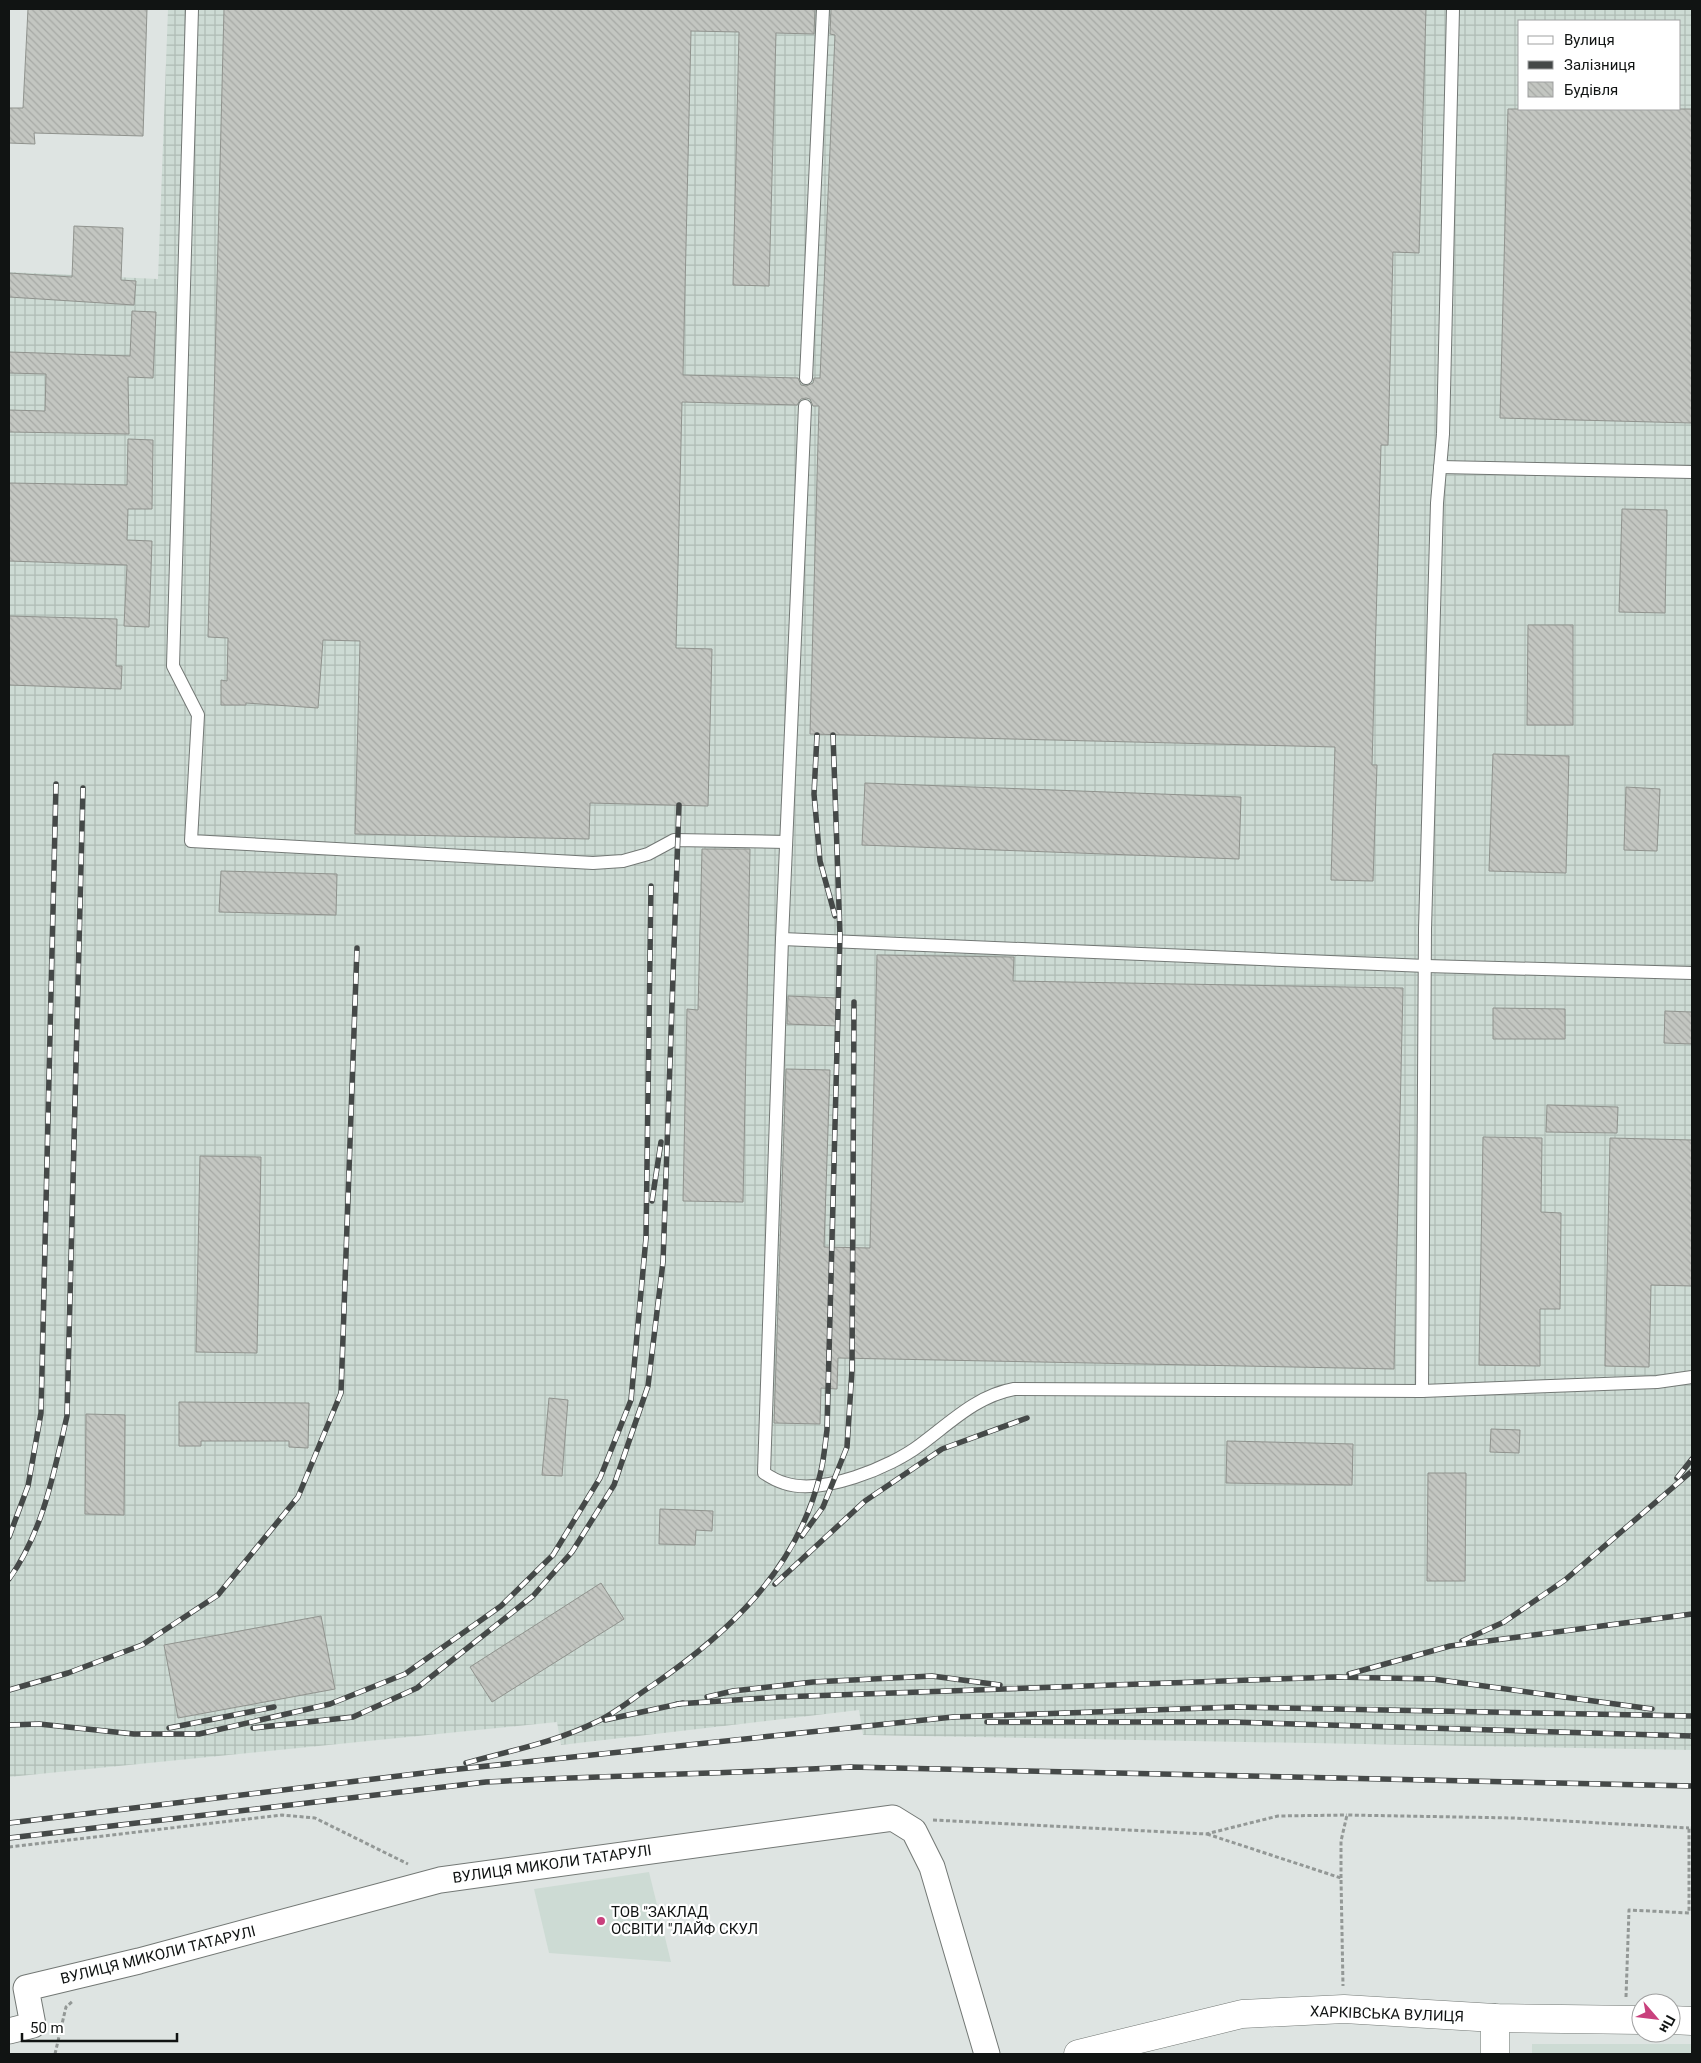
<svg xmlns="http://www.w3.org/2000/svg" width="1701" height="2063" font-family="Roboto,sans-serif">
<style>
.built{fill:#cddbd4}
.industrial{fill:url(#industrial-grid);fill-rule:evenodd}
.building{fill:url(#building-back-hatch);stroke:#90938e}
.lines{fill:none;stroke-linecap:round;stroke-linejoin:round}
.service-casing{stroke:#737875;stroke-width:14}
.minor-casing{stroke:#737875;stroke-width:27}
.tertiary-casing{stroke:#737875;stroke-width:29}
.path{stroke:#939896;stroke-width:3;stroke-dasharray:4 2.5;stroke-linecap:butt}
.service{stroke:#fff;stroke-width:12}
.minor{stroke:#fff;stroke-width:25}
.tertiary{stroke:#fff;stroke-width:28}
.rail-casing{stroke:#454948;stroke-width:5.5}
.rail{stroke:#fff;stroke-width:4;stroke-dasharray:11;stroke-linecap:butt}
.poi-dot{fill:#c9417d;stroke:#fff;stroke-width:2}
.labels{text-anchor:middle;stroke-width:4.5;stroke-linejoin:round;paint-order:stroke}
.street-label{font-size:15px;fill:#111413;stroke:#fff}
.poi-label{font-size:15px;fill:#111413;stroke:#fff;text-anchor:start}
</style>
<defs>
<pattern id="industrial-grid" width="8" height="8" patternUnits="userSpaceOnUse" patternTransform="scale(1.25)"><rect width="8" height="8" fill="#cddbd4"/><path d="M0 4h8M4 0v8" fill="none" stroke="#afbbb5"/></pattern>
<pattern id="building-back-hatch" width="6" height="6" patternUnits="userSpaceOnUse" patternTransform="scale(1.25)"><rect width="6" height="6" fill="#c3c6c1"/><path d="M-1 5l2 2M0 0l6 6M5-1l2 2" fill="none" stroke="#a6a9a5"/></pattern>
</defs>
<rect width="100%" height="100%" fill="#dee4e2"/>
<!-- built -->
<g class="built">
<polygon points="649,1872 671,1962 549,1953 534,1889"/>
<rect x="1532" y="2044" width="160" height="10"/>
</g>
<!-- industrial -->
<path class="industrial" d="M168,9H1692V1750L863,1735L859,1710L561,1745L557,1722L9,1777V272L158,279ZM1520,21H1680V109H1520Z"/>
<!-- building -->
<g class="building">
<polygon points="28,9 147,9 143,136 34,133 35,144 9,143 9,108 23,108"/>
<polygon points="224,9 815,9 814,34 776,33 769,286 733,285 739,32 691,31 683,375 798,378 801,385 806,386 813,383 814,378 820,378 835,35 830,34 831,9 1426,9 1419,253 1393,252 1388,445 1381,445 1372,765 1377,765 1373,881 1331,880 1335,747 810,734 819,406 813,406 810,399 806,398 801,399 797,405 682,402 676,648 712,649 708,806 590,803 589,839 355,834 360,641 323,640 318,708 246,703 246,705 221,705 221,680 227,681 228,638 208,637"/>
<polygon points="1508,109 1692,109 1692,423 1500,418"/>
<polygon points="74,226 123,228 121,280 136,281 134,305 9,297 9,273 72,277"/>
<polygon points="132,311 156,312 153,378 128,377 129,434 9,432 9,410 45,411 46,374 9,373 9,352 130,356"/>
<polygon points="128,439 153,440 152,509 128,509 127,540 152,541 149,627 124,626 127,565 9,561 9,483 127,485"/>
<polygon points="1622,509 1667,510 1665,613 1619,612"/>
<polygon points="9,616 117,619 116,666 122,666 121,689 9,685"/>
<polygon points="1528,625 1573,625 1573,725 1527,725"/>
<polygon points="1493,754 1569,756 1566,873 1489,871"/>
<polygon points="865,783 1241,797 1239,859 862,845"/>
<polygon points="1626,787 1660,789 1657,851 1624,850"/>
<polygon points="702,849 750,849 743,1202 683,1201 687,1009 698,1010"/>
<polygon points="221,871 337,874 336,915 219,912"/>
<polygon points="877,955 1014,957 1013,981 1403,988 1394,1369 838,1358 837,1389 821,1388 820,1424 774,1423 786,1069 830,1070 824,1247 870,1248"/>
<polygon points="788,996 838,998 838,1026 787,1024"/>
<polygon points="1493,1008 1565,1009 1565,1039 1493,1039"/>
<polygon points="1665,1011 1692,1012 1692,1044 1664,1043"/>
<polygon points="1547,1105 1618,1107 1617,1133 1546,1132"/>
<polygon points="1483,1137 1542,1138 1541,1212 1561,1213 1560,1309 1540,1309 1540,1366 1479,1365"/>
<polygon points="1610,1138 1692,1140 1692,1286 1651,1285 1649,1367 1605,1366"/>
<polygon points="200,1156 261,1157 257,1353 196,1352"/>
<polygon points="549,1398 568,1400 562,1476 542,1475"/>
<polygon points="179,1402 309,1403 308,1448 289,1447 289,1441 201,1441 201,1446 179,1446"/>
<polygon points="86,1414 125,1415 124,1515 85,1514"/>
<polygon points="1491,1429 1520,1430 1519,1453 1490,1452"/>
<polygon points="1227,1441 1353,1444 1352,1485 1226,1483"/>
<polygon points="1428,1473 1466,1473 1465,1581 1427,1581"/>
<polygon points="660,1509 713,1511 712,1531 696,1530 695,1545 659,1544"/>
<polygon points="601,1583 624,1619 492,1702 470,1667"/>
<polygon points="321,1616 335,1689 178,1718 164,1645"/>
</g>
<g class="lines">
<!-- service casing -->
<g class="service-casing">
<g id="service">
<polyline points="192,9 173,666 198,715 191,841 593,863 623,861 648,854 674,840 786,842"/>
<polyline points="806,378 823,9"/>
<path d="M805,406L782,939L764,1473C770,1477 777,1481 784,1483C821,1496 891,1467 920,1445C950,1423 976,1396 1014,1389L1422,1391L1657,1382L1692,1377"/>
<polyline points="1440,467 1692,472"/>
<polyline points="782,939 1426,966 1692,973"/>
<polyline points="1422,1391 1425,929 1437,503 1443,434 1453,9"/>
</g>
</g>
<!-- minor casing -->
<g class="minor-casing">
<polyline id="minor" points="9,2031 33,2025 26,1988 139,1961 440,1880 893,1818 914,1831 932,1867 987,2054"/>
</g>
<!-- tertiary casing -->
<g class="tertiary-casing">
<g id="tertiary">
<polyline points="1671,2020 1692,2021"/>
<polyline points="1078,2054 1242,2014 1344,2009 1495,2018 1641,2020"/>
<polyline points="1495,2054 1495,2018"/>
</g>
</g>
<!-- path -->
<g class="path">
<polyline points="933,1820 1206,1834 1278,1816 1347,1815"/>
<polyline points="1207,1834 1341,1878 1343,1986"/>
<polyline points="9,1847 282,1815 315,1818 408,1864"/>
<polyline points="1341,1878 1341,1841 1347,1815 1513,1818 1689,1828"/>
<polyline points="1626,1997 1629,1910 1689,1913 1689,1828 1692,1828"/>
<polyline points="55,2054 66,2007 73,2001"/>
</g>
<!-- service -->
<use href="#service" class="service"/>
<!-- minor -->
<use href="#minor" class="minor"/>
<!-- tertiary -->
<use href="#tertiary" class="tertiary"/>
<!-- rail casing -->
<g class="rail-casing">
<g id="rail">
<polyline points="817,735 814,794 820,861 835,916"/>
<polyline points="652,1201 661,1142"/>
<polyline points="1677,1478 1692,1459"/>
<polyline points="802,1536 823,1507 847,1447 852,1370 854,1002"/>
<polyline points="9,1537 28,1486 41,1413 56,784"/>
<path d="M9,1579C43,1532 54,1472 67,1416L83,788"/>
<polyline points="775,1584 865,1501 942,1449 1027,1418"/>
<polyline points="1462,1641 1504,1622 1565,1580 1692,1471"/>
<polyline points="1349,1674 1450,1646 1692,1614"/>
<polyline points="9,1690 68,1673 142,1645 218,1595 298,1497 341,1393 357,948"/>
<polyline points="707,1697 733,1691 813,1682 932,1676 1000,1685"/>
<polyline points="677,1704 780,1697 1335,1677 1433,1679 1652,1709"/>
<polyline points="605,1720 683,1703"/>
<polyline points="987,1722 1232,1722 1692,1736"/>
<polyline points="9,1725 39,1724 134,1734 199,1734 330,1704 405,1674 501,1606 553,1555 600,1478 631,1400 646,1238 651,886"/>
<polyline points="169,1728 274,1707"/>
<polyline points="253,1728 353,1717 417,1688 533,1596 572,1552 614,1485 648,1386 663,1262 679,805"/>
<path d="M466,1763C509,1751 556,1742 596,1722C616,1713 634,1697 653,1685C730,1632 797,1569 820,1475C824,1460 825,1444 827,1430L840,935L833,735"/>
<polyline points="9,1823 440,1771 953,1717 1236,1707 1692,1716"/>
<path d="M9,1838L486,1782C608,1775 729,1774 850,1767L1692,1786"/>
</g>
</g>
<!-- rail -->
<use href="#rail" class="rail"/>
</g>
<!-- markers -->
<circle class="poi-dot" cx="601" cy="1921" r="5"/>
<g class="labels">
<!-- street labels -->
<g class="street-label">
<text transform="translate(552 1864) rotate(-8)" y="5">ВУЛИЦЯ МИКОЛИ ТАТАРУЛІ</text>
<text transform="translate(158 1955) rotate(-14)" y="5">ВУЛИЦЯ МИКОЛИ ТАТАРУЛІ</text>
<text transform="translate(1387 2014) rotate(2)" y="5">ХАРКІВСЬКА ВУЛИЦЯ</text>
</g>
<!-- poi labels -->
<g class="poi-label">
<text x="611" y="1917">ТОВ "ЗАКЛАД<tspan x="611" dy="17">ОСВІТИ "ЛАЙФ СКУЛ</tspan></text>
</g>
</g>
<!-- border -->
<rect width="1701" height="2063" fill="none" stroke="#111413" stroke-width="20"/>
<!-- legend -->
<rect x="1518" y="20" width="162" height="90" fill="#ffffff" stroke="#a0a1a1"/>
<rect x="1528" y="36" width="25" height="8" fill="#ffffff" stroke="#a0a1a1"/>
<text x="1564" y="45" font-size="15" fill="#111413">Вулиця</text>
<rect x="1528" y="61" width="25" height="8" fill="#454948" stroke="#a0a1a1"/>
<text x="1564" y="70" font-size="15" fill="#111413">Залізниця</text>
<rect x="1528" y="82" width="25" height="15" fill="url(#building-back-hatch)" stroke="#a0a1a1"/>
<text x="1564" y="95" font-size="15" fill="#111413">Будівля</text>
<!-- north arrow -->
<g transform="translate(1656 2018) rotate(118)"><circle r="24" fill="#ffffff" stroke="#a0a1a1"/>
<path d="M0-4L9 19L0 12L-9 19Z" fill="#c9417d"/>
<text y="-8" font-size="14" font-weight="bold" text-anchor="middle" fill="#111413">Пн</text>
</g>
<!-- scale -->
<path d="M22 2033v8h155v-8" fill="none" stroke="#111413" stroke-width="2.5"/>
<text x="30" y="2033" font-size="15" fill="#111413" stroke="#ffffff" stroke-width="4" paint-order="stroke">50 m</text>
</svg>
